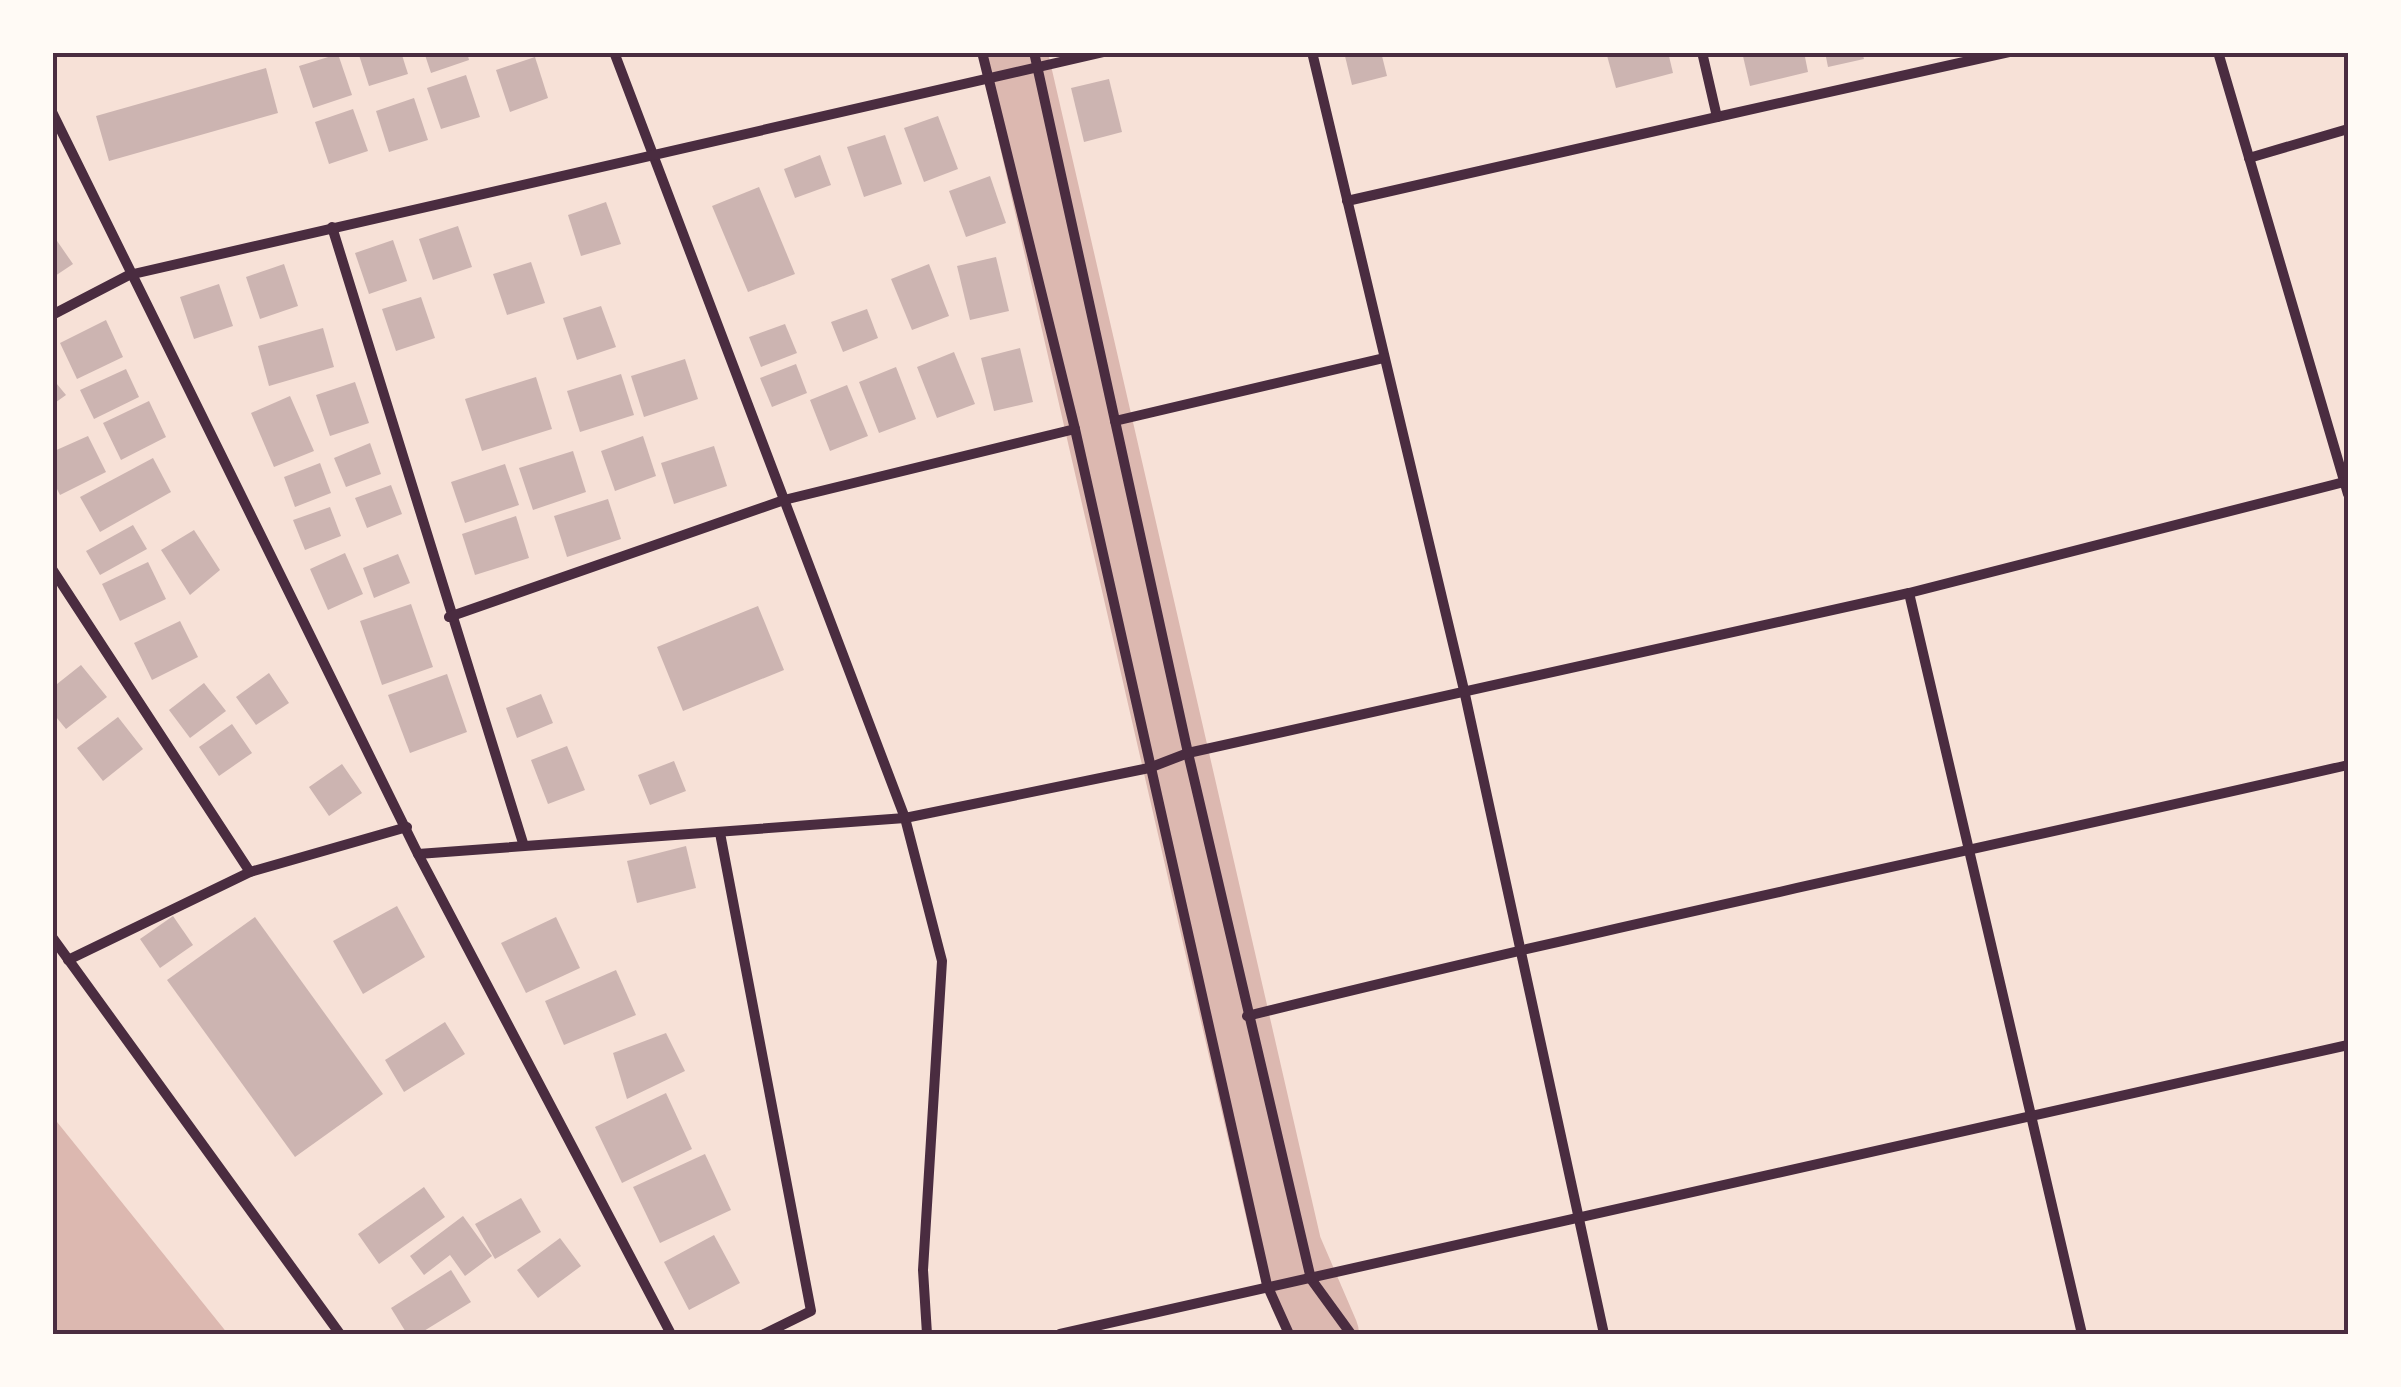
<svg xmlns="http://www.w3.org/2000/svg" width="2401" height="1387" font-family="Quicksand,sans-serif">
<style>
.water{fill:#dcb8b0}
.lines{fill:none;stroke-linecap:round;stroke-linejoin:round}
.river{stroke:#dcb8b0;stroke-width:68}
.building{fill:#ccb4b1}
.minor{stroke:#4a2c40;stroke-width:10}
.neatline{fill:none;stroke:#4a2c40;stroke-width:4}
</style>
<rect width="100%" height="100%" fill="#f7e1d7"/>
<!-- water -->
<polygon class="water" points="52,1117 53,1117 228,1334 53,1334"/>
<g class="lines">
<!-- river -->
<polyline class="river" points="1013,52 1288,1248 1325,1334"/>
</g>
<!-- building -->
<g class="building">
<polygon points="358,52 401,52 408,74 369,86"/>
<polygon points="424,52 467,52 469,60 431,73"/>
<polygon points="1344,52 1381,52 1387,76 1352,85"/>
<polygon points="1606,52 1668,52 1673,73 1616,88"/>
<polygon points="1742,52 1804,52 1808,72 1750,86"/>
<polygon points="1825,52 1862,52 1864,59 1828,67"/>
<polygon points="338,54 352,95 313,108 299,66"/>
<polygon points="535,57 548,98 510,112 496,70"/>
<polygon points="266,68 278,113 109,161 96,116"/>
<polygon points="466,75 480,117 441,129 427,88"/>
<polygon points="1109,79 1122,132 1084,142 1071,88"/>
<polygon points="414,98 428,140 389,152 376,111"/>
<polygon points="353,109 368,151 329,164 315,122"/>
<polygon points="938,116 958,169 924,182 904,128"/>
<polygon points="885,135 902,184 864,197 847,147"/>
<polygon points="820,155 831,185 795,198 784,169"/>
<polygon points="990,176 1006,223 966,237 949,191"/>
<polygon points="759,187 795,274 748,292 712,206"/>
<polygon points="606,202 621,244 581,256 568,215"/>
<polygon points="458,226 472,267 433,280 419,239"/>
<polygon points="55,238 73,264 52,278 52,240"/>
<polygon points="393,240 407,281 369,294 355,253"/>
<polygon points="996,257 1009,311 970,320 957,266"/>
<polygon points="531,262 545,303 507,315 493,274"/>
<polygon points="284,264 298,306 260,319 246,277"/>
<polygon points="929,264 949,316 912,330 891,279"/>
<polygon points="219,284 233,326 194,339 180,297"/>
<polygon points="421,297 435,338 396,351 382,309"/>
<polygon points="601,306 616,347 577,360 563,318"/>
<polygon points="867,309 878,338 843,352 831,322"/>
<polygon points="106,320 123,357 77,379 60,343"/>
<polygon points="785,324 797,353 761,367 749,337"/>
<polygon points="323,328 334,367 269,386 258,346"/>
<polygon points="1020,348 1033,402 994,411 981,358"/>
<polygon points="954,352 975,404 937,418 917,367"/>
<polygon points="685,359 698,399 644,417 631,376"/>
<polygon points="796,364 807,393 772,407 760,378"/>
<polygon points="896,367 916,419 879,433 859,382"/>
<polygon points="126,369 139,397 94,419 80,390"/>
<polygon points="621,374 634,415 580,432 567,391"/>
<polygon points="536,377 552,429 482,451 465,399"/>
<polygon points="52,378 66,395 52,405"/>
<polygon points="355,382 369,423 330,436 316,395"/>
<polygon points="847,385 868,436 830,451 810,400"/>
<polygon points="290,396 314,451 274,467 251,413"/>
<polygon points="149,401 166,437 121,460 103,423"/>
<polygon points="88,436 106,472 60,495 52,479 52,452"/>
<polygon points="643,436 656,476 615,491 601,451"/>
<polygon points="370,443 381,474 346,487 334,458"/>
<polygon points="714,446 727,486 674,504 661,463"/>
<polygon points="573,451 586,492 533,510 519,468"/>
<polygon points="153,458 171,492 100,532 80,497"/>
<polygon points="320,463 331,493 295,507 284,477"/>
<polygon points="505,464 519,505 465,523 451,482"/>
<polygon points="391,485 402,514 367,528 355,498"/>
<polygon points="608,499 621,539 567,557 554,516"/>
<polygon points="330,507 341,536 305,550 293,520"/>
<polygon points="516,516 529,558 475,575 462,534"/>
<polygon points="133,525 147,549 100,575 86,551"/>
<polygon points="194,530 220,570 190,595 161,550"/>
<polygon points="345,553 363,594 328,610 310,569"/>
<polygon points="398,554 410,583 374,598 363,568"/>
<polygon points="148,562 166,599 120,621 102,584"/>
<polygon points="411,604 433,667 382,685 360,621"/>
<polygon points="758,606 784,670 683,711 657,647"/>
<polygon points="180,621 198,657 152,680 134,643"/>
<polygon points="81,665 107,697 66,729 52,712 52,688"/>
<polygon points="269,673 289,703 256,725 236,697"/>
<polygon points="447,674 467,732 410,753 388,695"/>
<polygon points="204,683 226,711 190,738 169,710"/>
<polygon points="541,694 553,723 517,738 506,708"/>
<polygon points="118,717 143,749 103,781 77,748"/>
<polygon points="232,724 252,753 219,776 199,747"/>
<polygon points="567,746 585,790 548,804 531,760"/>
<polygon points="674,761 686,791 650,805 638,775"/>
<polygon points="342,764 362,793 329,816 309,787"/>
<polygon points="686,846 696,888 637,903 627,861"/>
<polygon points="397,906 425,957 363,994 333,941"/>
<polygon points="173,916 193,945 160,968 140,939"/>
<polygon points="255,917 383,1094 295,1157 167,980"/>
<polygon points="556,917 580,968 526,993 501,943"/>
<polygon points="616,970 636,1015 564,1045 545,1001"/>
<polygon points="445,1022 465,1054 404,1092 385,1060"/>
<polygon points="666,1033 685,1071 627,1099 613,1053"/>
<polygon points="666,1093 692,1149 622,1183 595,1127"/>
<polygon points="705,1154 731,1210 660,1243 633,1187"/>
<polygon points="424,1187 445,1217 379,1264 358,1234"/>
<polygon points="521,1198 541,1232 495,1259 475,1224"/>
<polygon points="463,1216 492,1256 465,1276 450,1255 424,1275 410,1256"/>
<polygon points="714,1235 740,1283 689,1310 664,1262"/>
<polygon points="560,1238 581,1266 538,1298 517,1270"/>
<polygon points="451,1270 471,1302 419,1334 407,1334 391,1308"/>
</g>
<g class="lines">
<!-- minor -->
<g class="minor">
<polyline points="614,52 905,818 942,961 923,1270 927,1334"/>
<polyline points="982,52 1075,429 1267,1285 1289,1334"/>
<polyline points="1034,52 1188,753 1311,1279 1351,1334"/>
<polyline points="1312,52 1464,690 1604,1334"/>
<polyline points="1702,52 1717,117 2009,52"/>
<polyline points="2218,52 2348,494"/>
<polyline points="52,112 418,854 671,1334"/>
<polyline points="2249,158 2348,129"/>
<polyline points="1347,201 1717,117"/>
<polyline points="332,227 523,843"/>
<polyline points="52,315 129,275 1104,52"/>
<polyline points="1115,421 1384,358"/>
<polyline points="52,569 250,872"/>
<polyline points="1909,593 2082,1334"/>
<polyline points="449,617 784,500 1075,429"/>
<polyline points="720,833 811,1311 764,1334"/>
<polyline points="418,854 905,818 1149,768 1188,753 1909,593 2348,481"/>
<polyline points="52,937 340,1334"/>
<polyline points="68,960 250,872 407,827"/>
<path d="M1247,1016C1613,925 1982,849 2348,765"/>
<polyline points="1060,1334 2348,1045"/>
</g>
</g>
<!-- border -->
<rect width="2401" height="1387" fill="none" stroke="#fffaf5" stroke-width="110"/>
<rect x="55" y="55" width="2291" height="1277" class="neatline"/>
</svg>
